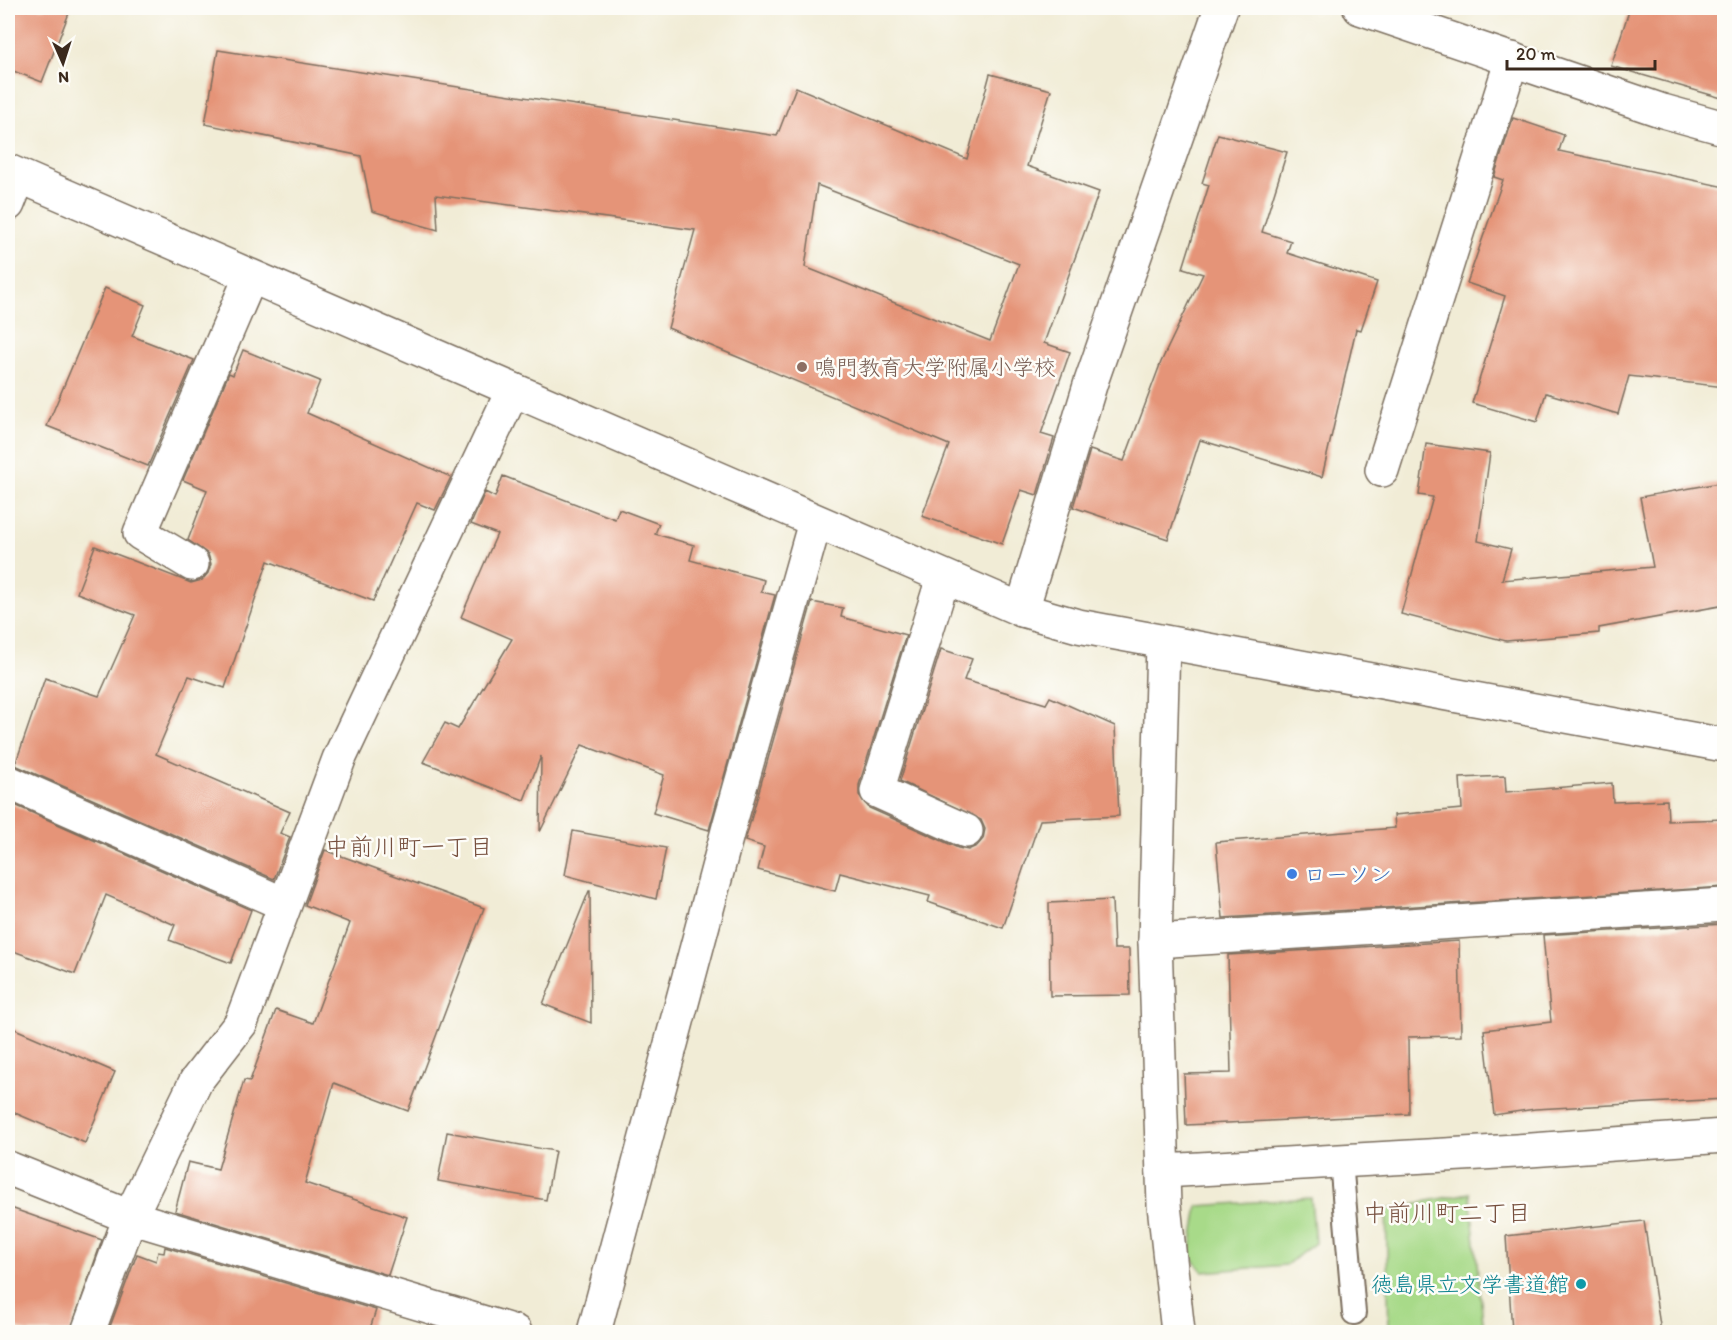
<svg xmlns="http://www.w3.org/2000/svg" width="1732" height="1340" font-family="Itim,'Klee One',sans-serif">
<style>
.green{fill:#a8da89;stroke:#728254;stroke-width:1.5}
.building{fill:#e59478;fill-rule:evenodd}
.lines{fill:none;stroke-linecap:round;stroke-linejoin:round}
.service-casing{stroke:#7b6e5e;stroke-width:26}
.minor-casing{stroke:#7b6e5e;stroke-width:36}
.tertiary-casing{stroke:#7b6e5e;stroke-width:36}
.service{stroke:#fff;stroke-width:22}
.minor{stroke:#fff;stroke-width:33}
.tertiary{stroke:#fff;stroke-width:33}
.education-dot{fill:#8d6e63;stroke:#fdfcf7;stroke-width:2}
.shop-dot{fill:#3f7fe0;stroke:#fdfcf7;stroke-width:2}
.culture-dot{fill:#0f9aa8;stroke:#fdfcf7;stroke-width:2}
.labels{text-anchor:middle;stroke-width:5;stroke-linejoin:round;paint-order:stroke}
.education-label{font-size:22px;fill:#785e54;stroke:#fdfcf7;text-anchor:start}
.shop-label{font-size:22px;fill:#366cbe;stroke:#fdfcf7;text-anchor:start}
.culture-label{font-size:22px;fill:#0d838f;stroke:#fdfcf7;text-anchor:end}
.neighbourhood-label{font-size:24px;fill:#764f3e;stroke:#fdfcf7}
</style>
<rect width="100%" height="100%" fill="#fdfcf7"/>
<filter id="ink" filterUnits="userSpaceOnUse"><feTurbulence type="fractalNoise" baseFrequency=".0167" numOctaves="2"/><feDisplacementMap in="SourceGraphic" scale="12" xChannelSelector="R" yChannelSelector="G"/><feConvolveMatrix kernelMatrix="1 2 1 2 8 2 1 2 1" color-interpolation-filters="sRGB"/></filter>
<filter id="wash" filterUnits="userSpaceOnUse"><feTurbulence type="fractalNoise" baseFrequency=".008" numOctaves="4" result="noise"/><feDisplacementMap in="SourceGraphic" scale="24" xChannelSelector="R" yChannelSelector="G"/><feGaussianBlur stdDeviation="1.35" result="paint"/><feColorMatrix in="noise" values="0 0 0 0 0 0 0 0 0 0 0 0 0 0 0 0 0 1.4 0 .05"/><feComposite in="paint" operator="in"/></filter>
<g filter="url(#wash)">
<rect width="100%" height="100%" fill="#f1ecd6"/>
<!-- green -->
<g class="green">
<polygon points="1470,1193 1484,1332 1389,1332 1386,1209"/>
<polygon points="1311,1198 1315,1243 1286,1265 1203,1272 1190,1255 1198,1206"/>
</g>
<g id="blocks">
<!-- building -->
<g class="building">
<polygon points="8,8 71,8 42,82 8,69"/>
<polygon points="1630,8 1725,8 1725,99 1611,66"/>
<path d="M218,50L777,136L796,87L967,159L990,74L1051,90L1027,166L1099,192L1044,343L1070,352L1041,434L1054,438L1037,495L1021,490L1002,544L922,516L949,445L668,328L695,230L436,195L438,230L372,211L361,156L205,124ZM817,185L1019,264L990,341L805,267Z"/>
<polygon points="1513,118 1564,135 1559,151 1725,187 1725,387 1629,376 1618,414 1546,393 1537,422 1472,403 1505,296 1467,283 1503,180 1494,177"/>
<polygon points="1218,134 1287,152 1262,232 1291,241 1287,253 1377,282 1361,330 1356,329 1322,477 1200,440 1168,539 1073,507 1090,450 1124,461 1161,362 1203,274 1183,268 1209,185 1202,183"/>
<polygon points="105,288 145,305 132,336 194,360 148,466 47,426"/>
<polygon points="243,350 320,381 307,413 451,477 435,510 417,503 373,601 268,561 225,688 189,676 156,754 290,812 280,833 290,837 274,879 15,765 45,678 99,696 135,615 77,593 95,546 191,583 202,580 208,573 211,564 208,554 188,540 207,490 183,480 229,373 233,375"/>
<polygon points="1426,444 1490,453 1478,541 1511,549 1502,580 1653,567 1640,497 1725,482 1725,605 1599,628 1599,633 1506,641 1401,614 1433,497 1419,495"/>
<polygon points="503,476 615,519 619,509 659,524 655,534 694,545 690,560 764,580 761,592 775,595 709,830 653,813 664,775 582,745 540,832 541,756 524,800 423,762 445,723 458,729 512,639 461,617 497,534 471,524 485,492 495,497"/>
<polygon points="812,602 843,608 841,617 906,635 859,785 859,795 869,808 958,848 968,850 977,846 983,839 985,829 981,820 900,781 941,649 972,659 964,680 1046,704 1050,697 1115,726 1119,816 1040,820 1003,928 928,902 930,896 840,873 835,891 758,870 764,847 745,841"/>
<polygon points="1505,776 1506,792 1612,783 1613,802 1667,800 1668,821 1725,819 1725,887 1223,918 1216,842 1395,828 1394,815 1462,809 1460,778"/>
<polygon points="8,802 251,910 231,963 169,940 175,925 106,895 75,974 8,949"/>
<polygon points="573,831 666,848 656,899 565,875"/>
<polygon points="325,850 484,908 408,1111 334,1083 305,1183 407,1217 388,1275 175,1211 188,1162 218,1169 244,1080 250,1081 276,1010 313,1023 350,923 305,905"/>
<polygon points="589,891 590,891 591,1023 543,1004"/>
<polygon points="1112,900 1114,949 1129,949 1130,995 1050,996 1049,903"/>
<polygon points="1725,924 1725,1099 1535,1109 1494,1115 1484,1030 1551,1022 1543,935"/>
<polygon points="1459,941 1461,1036 1408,1037 1409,1114 1186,1125 1184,1074 1231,1073 1228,955"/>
<polygon points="8,1026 115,1072 85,1143 8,1110"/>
<polygon points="447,1132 555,1151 546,1200 438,1181"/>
<polygon points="8,1207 102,1240 70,1332 27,1332 8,1325"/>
<polygon points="1644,1221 1661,1332 1512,1332 1506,1236"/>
<polygon points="165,1247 376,1310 369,1332 108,1332 137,1254 156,1261 158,1252 164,1253"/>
</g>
</g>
</g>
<g filter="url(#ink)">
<use href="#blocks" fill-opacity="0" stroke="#7b6e5e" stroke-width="1.5"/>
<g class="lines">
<!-- service casing -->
<g class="service-casing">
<polyline id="service" points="1341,1161 1354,1313"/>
</g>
<!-- minor casing -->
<g class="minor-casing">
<g id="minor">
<polyline points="1360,8 1663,111 1724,128"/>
<polyline points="8,204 19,176"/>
<polyline points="513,390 339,759 241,1023 196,1081 130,1217 515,1332"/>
<polyline points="1382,470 1512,59"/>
<polyline points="192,564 140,533 250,278"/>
<polyline points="943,578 877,791 966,831"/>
<polyline points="1022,610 1091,382 1221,8"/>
<polyline points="1163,642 1155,941 1164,1205 1178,1332"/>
<polyline points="8,782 284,904"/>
<polyline points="1155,941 1724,905"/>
<polyline points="8,1168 130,1217 88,1332"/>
<polyline points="1163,1171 1516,1151 1724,1136"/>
<polyline points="594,1332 730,823 815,522"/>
</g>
</g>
<!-- tertiary casing -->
<g class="tertiary-casing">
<polyline id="tertiary" points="8,171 1022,610 1078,626 1724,745"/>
</g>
<!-- service -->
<use href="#service" class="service"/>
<!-- minor -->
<use href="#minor" class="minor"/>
<!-- tertiary -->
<use href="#tertiary" class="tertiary"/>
</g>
</g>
<!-- markers -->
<circle class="education-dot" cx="802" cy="367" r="6"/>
<circle class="shop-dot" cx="1292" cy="874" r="6"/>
<circle class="culture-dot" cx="1581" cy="1284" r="6"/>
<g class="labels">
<!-- education labels -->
<g class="education-label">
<text x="814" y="375">鳴門教育大学附属小学校</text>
</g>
<!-- shop labels -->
<g class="shop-label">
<text x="1304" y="882">ローソン</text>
</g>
<!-- culture labels -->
<g class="culture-label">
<text x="1569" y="1292">徳島県立文学書道館</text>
</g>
<!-- neighbourhood labels -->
<g class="neighbourhood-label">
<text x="409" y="855">中前川町一丁目</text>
<text x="1447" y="1221">中前川町二丁目</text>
</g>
</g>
<!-- margin -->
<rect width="1732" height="1340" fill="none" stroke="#fdfcf7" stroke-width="30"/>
<!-- north arrow -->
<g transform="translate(63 63) rotate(177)" stroke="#fdfcf7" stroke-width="4.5" paint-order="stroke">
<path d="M0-4.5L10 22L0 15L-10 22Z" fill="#3b2a1e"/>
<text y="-9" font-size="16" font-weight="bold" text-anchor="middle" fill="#3b2a1e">N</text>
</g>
<!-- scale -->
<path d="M1507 60v9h148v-9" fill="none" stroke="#3b2a1e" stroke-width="3"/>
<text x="1516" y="60" font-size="18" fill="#3b2a1e" stroke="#fdfcf7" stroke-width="4.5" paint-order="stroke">20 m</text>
</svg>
